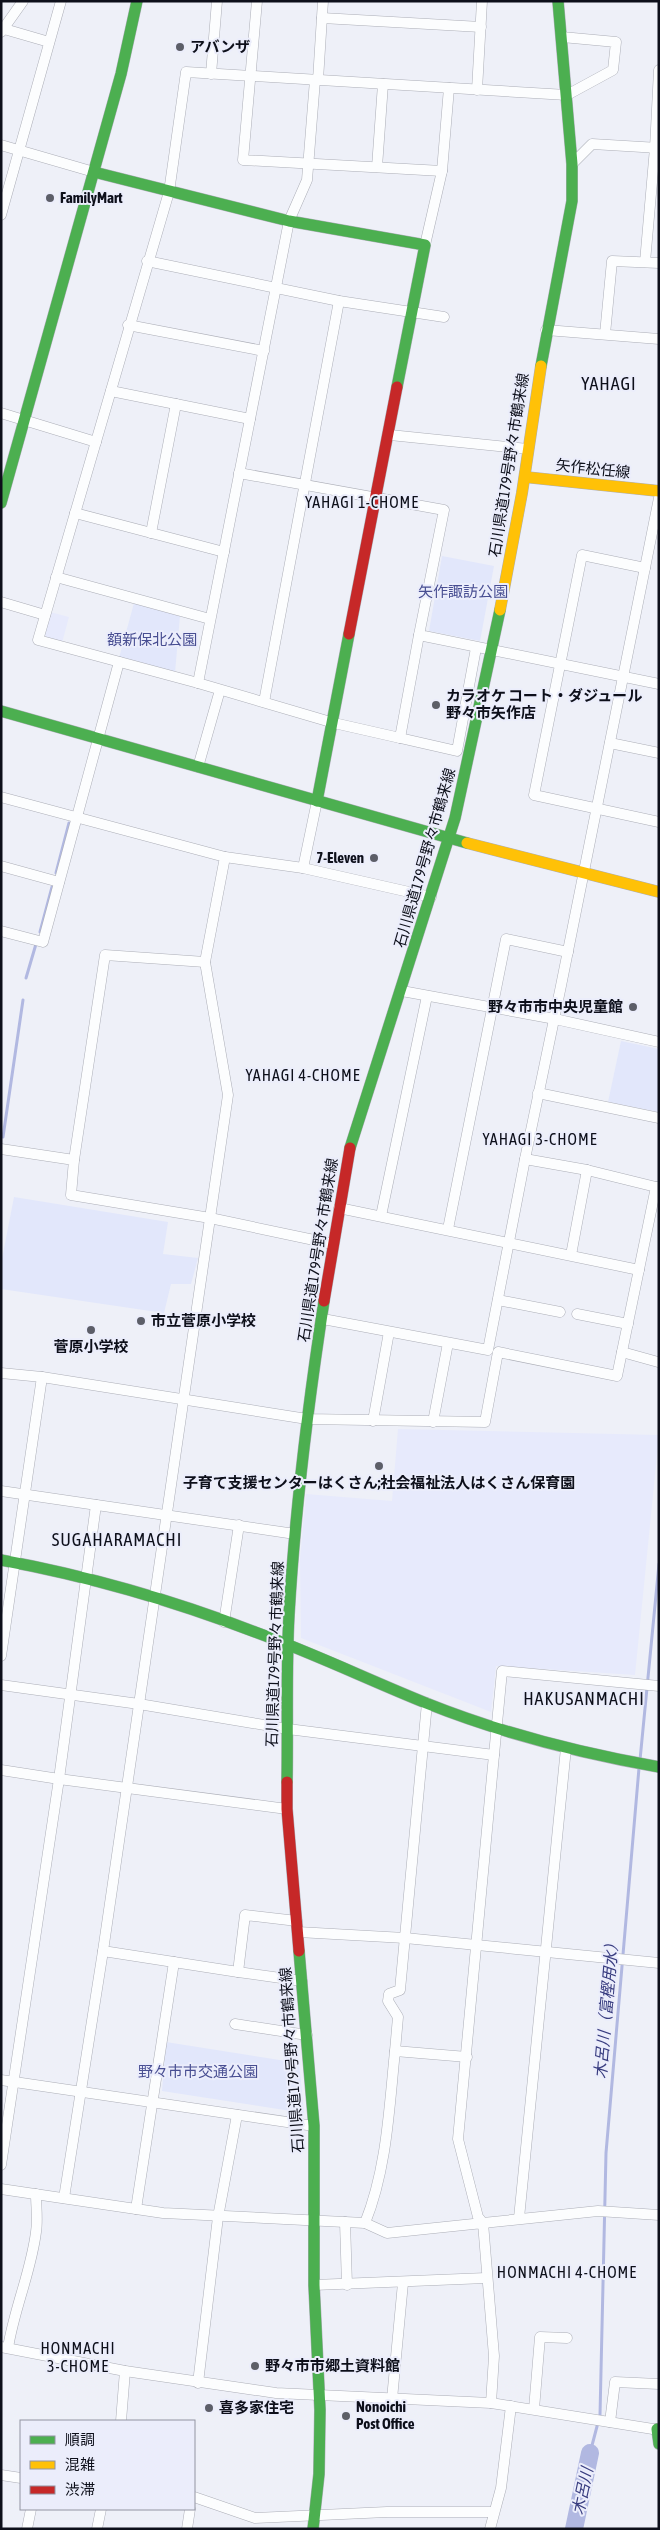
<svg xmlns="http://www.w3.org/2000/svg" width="660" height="2530" font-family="'Asap Condensed','Noto Sans JP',sans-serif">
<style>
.built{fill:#e7eafc}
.green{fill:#e2e7fb}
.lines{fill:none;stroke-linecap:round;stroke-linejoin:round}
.stream{stroke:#b1b8e1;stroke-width:3}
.river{stroke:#b1b8e1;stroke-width:18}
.street-casing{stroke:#acaeb7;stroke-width:11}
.fast-casing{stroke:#acaeb7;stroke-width:12}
.slow-casing{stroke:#acaeb7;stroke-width:12}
.jam-casing{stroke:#acaeb7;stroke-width:12}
.street{stroke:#fcfdfe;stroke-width:10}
.fast{stroke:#4caf50;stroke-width:11}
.slow{stroke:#ffc107;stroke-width:11}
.jam{stroke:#c62828;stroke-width:11}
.poi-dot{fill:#5c5e68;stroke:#ebedfb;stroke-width:2}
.labels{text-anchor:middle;stroke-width:4;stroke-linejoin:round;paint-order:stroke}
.poi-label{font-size:15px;font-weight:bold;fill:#0d0f1a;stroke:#ebedfb;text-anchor:start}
.street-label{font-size:15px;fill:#0d0f1a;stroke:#ebedfb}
.park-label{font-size:15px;fill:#484e92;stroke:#ebedfb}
.neighbourhood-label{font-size:16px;letter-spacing:1px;fill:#0d0f1a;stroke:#ebedfb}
.water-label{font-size:16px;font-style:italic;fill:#383c7f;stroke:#ebedfb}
.quarter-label{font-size:18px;letter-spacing:1px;fill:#0d0f1a;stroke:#ebedfb}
</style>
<rect width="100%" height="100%" fill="#eef0f8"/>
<!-- built -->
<g class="built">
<polygon points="50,612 69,617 62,643 47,638 44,633"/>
<polygon points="398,1429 659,1435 635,1675 496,1666 491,1712 301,1638 300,1559 306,1494 392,1501"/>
</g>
<!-- green -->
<g class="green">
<polygon points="442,556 494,566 480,641 429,631"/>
<polygon points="134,603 180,616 175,673 119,658"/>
<polygon points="621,1041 659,1049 659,1112 608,1102"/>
<polygon points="14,1197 168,1222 163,1254 198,1258 191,1284 171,1284 164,1313 1,1289 1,1264"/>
<polygon points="166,2042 299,2063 304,2113 162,2091"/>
</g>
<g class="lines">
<!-- stream -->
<g class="stream">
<polyline points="56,873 69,823"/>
<polyline points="40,932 52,887"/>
<polyline points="26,978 36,944"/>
<polyline points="3,1137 23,1000"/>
<polyline points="640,1760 659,1564"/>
<polyline points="590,2453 600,2415 606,2153 639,1768"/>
</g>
<!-- river -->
<polyline class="river" points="574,2529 590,2453"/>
<!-- street casing -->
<g class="street-casing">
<g id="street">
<polyline points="257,1 243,160 442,171"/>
<polyline points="322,18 481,27"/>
<polyline points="1,28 49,42"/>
<polyline points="1,32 23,1"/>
<polyline points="211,74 217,1"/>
<polyline points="318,80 323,1"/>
<polyline points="477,90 482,1"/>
<polyline points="1,145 94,172"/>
<polyline points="572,164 592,144 659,148"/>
<polyline points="377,167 383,84"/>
<polyline points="1,215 61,1"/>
<polyline points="425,245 442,171 449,88"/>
<polyline points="147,261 339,301 444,317"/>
<polyline points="645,262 655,148 659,70"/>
<polyline points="128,325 264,351"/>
<polyline points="546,330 659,339"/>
<polyline points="605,334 612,261 659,263"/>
<polyline points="111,391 250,419"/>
<polyline points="1,413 96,442"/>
<polyline points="390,435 528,449"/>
<polyline points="239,473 444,510 419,635 659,684"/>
<polyline points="75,513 224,552"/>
<polyline points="151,533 176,404"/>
<polyline points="645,568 582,555 534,795 659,822"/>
<polyline points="56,577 210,619"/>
<polyline points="1,602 45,615"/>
<polyline points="419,635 400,738 334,723 198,683 38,640 169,192 186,72 567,95 613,70 616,42 562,37"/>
<polyline points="198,683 289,221 307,180 315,80"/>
<polyline points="264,702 339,301"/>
<polyline points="400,738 457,751 476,648"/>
<polyline points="610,743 659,753"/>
<polyline points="198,767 220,690"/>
<polyline points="1,797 225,857 205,962 228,1095 103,1951 238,1972 245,1915 297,1921"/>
<polyline points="225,857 303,868 431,897"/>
<polyline points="1,866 59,882"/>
<polyline points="303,868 317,801"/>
<polyline points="1,931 43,942 119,662"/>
<polyline points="402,991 555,1019 659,1042"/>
<polyline points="538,1093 659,1118"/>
<polyline points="1,1149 74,1160 71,1195 210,1218 333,1244"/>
<polyline points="74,1160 105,955 205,962"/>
<path d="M656,1187L587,1170L525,1159C571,939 616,719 659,498"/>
<polyline points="339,1208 639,1270"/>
<polyline points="381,1216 427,996"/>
<polyline points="448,1229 506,939 568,952"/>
<polyline points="571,1255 587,1170"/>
<polyline points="498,1300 560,1312"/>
<polyline points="577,1314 628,1324"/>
<polyline points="323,1319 488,1350 525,1159"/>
<polyline points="622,1352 658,1362"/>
<polyline points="1,1373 42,1377 307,1419 485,1422 498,1352 617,1376 656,1187 659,1187"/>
<polyline points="373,1421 389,1332"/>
<polyline points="433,1422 448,1343"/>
<polyline points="1,1491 295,1534"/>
<polyline points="224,1622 239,1525"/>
<polyline points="1,1656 42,1377"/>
<polyline points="1,1685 139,1704 288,1729 494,1755 458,2139 478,2217 483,2223 598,2211 659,2215"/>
<polyline points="494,1755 502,1671 659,1686"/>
<polyline points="1,1770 59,1779 96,1505"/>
<polyline points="298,1932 405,1938 659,1963"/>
<polyline points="238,1972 302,1981"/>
<polyline points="235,2024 307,2035"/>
<polyline points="395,2051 398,2017 388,2001 389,1994 400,1990 427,1703"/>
<polyline points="1,2080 314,2126"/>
<polyline points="1,2165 59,1779 287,1809"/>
<polyline points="1,2189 163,2213 365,2223 387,2233 483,2223 494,2356 491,2403"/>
<polyline points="64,2198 103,1951"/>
<polyline points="136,2209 174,1962"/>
<polyline points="519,2218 566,1748"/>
<polyline points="345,2222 347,2285"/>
<path d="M365,2223C387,2168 389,2109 395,2051L467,2057"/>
<polyline points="314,2285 486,2278"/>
<polyline points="1,2347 125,2371 276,2393 491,2403 659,2430"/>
<path d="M8,2348C14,2309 31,2272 36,2232C38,2220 36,2206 36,2194"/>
<polyline points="198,2383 218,2217 237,2115"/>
<polyline points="392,2399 403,2283"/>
<polyline points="534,2409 540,2337 567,2338"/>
<polyline points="121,2421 125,2371"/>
<polyline points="610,2422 615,2382 659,2384"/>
<polyline points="1,2475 21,2478"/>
<polyline points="194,2497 255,2518 387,2512 493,2512"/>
<polyline points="27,2529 31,2509"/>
<polyline points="97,2529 101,2509"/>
<polyline points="187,2529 190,2509"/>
<polyline points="490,2529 501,2488 511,2406"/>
</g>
</g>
<!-- fast casing -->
<g class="fast-casing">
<g id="fast">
<polyline points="94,172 289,221 425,245 397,387"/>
<polyline points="541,366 572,201 572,164 558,1"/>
<polyline points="1,503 121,74 137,1"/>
<polyline points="1,711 467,843"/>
<polyline points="317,801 349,634"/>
<polyline points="350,1148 455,818 500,610"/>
<path d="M1,1560C88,1576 172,1600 255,1632C313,1653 369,1680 426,1703C501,1733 579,1753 659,1767"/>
<path d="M287,1782C288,1726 286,1670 289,1615C295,1510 308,1405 324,1301"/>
<polyline points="299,1951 314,2126 314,2285 320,2410 319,2474 313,2529"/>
<polyline points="657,2429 659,2444"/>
</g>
</g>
<!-- slow casing -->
<g class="slow-casing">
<g id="slow">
<polyline points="525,477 659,491"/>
<polyline points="500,610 522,493 541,366"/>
<polyline points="467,843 659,892"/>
</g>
</g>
<!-- jam casing -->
<g class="jam-casing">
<g id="jam">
<polyline points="349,634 397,387"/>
<polyline points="324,1301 350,1148"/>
<polyline points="287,1782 287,1809 299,1951"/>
</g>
</g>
<!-- street -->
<use href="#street" class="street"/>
<!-- fast -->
<use href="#fast" class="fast"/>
<!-- slow -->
<use href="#slow" class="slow"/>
<!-- jam -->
<use href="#jam" class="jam"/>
</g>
<!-- markers -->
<g class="poi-dot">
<circle cx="180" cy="47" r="5"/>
<circle cx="50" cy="198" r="5"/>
<circle cx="436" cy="705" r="5"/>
<circle cx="374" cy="858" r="5"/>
<circle cx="633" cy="1007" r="5"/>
<circle cx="141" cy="1321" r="5"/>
<circle cx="91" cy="1330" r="5"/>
<circle cx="379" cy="1466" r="5"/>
<circle cx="255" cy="2366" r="5"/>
<circle cx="209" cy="2408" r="5"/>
<circle cx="346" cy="2416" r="5"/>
</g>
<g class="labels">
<!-- poi labels -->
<g class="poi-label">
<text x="190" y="52">アバンザ</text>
<text x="60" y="203">FamilyMart</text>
<text x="446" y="701">カラオケ コート・ダジュール<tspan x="446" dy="17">野々市矢作店</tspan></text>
<text x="364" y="863" text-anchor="end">7-Eleven</text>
<text x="623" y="1012" text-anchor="end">野々市市中央児童館</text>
<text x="151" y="1326">市立菅原小学校</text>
<text x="91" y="1352" text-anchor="middle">菅原小学校</text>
<text x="379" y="1488" text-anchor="middle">子育て支援センターはくさん;社会福祉法人はくさん保育園</text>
<text x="265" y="2371">野々市市郷土資料館</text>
<text x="356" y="2412">Nonoichi<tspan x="356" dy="17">Post Office</tspan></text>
<text x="219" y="2413">喜多家住宅</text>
</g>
<!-- street labels -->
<g class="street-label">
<text transform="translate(509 465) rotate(-81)" y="5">石川県道179号野々市鶴来線</text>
<text transform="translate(593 469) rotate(6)" y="5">矢作松任線</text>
<text transform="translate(425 858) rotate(-74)" y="5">石川県道179号野々市鶴来線</text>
<text transform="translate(318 1250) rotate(-81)" y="5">石川県道179号野々市鶴来線</text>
<text transform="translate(275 1654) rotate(-88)" y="5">石川県道179号野々市鶴来線</text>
<text transform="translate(292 2060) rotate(-94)" y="5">石川県道179号野々市鶴来線</text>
</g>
<!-- park labels -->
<g class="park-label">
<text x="463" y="597">矢作諏訪公園</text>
<text x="152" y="645">額新保北公園</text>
<text x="198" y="2077">野々市市交通公園</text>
</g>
<!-- neighbourhood labels -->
<g class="neighbourhood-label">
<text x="362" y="508">YAHAGI 1-CHOME</text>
<text x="303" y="1081">YAHAGI 4-CHOME</text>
<text x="540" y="1145">YAHAGI 3-CHOME</text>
<text x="567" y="2278">HONMACHI 4-CHOME</text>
<text x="78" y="2354">HONMACHI<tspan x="78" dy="18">3-CHOME</tspan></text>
</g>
<!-- water labels -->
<g class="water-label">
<text transform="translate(606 2007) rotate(-85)" y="6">木呂川（富樫用水）</text>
<text transform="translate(582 2491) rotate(-78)" y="6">木呂川</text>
</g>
<!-- quarter labels -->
<g class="quarter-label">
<text x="609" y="390">YAHAGI</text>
<text x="117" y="1546">SUGAHARAMACHI</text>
<text x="584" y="1705">HAKUSANMACHI</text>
</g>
</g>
<!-- border -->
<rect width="660" height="2530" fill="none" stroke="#0d0f1a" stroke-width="5"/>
<!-- legend -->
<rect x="20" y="2420" width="175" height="90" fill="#ebedfb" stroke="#9294a1"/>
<rect x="30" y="2436" width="25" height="8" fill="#4caf50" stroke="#9294a1"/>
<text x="65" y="2445" font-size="15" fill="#0d0f1a">順調</text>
<rect x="30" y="2461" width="25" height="8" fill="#ffc107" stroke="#9294a1"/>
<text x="65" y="2470" font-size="15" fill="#0d0f1a">混雑</text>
<rect x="30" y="2486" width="25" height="8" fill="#c62828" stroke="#9294a1"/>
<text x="65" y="2495" font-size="15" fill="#0d0f1a">渋滞</text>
</svg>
